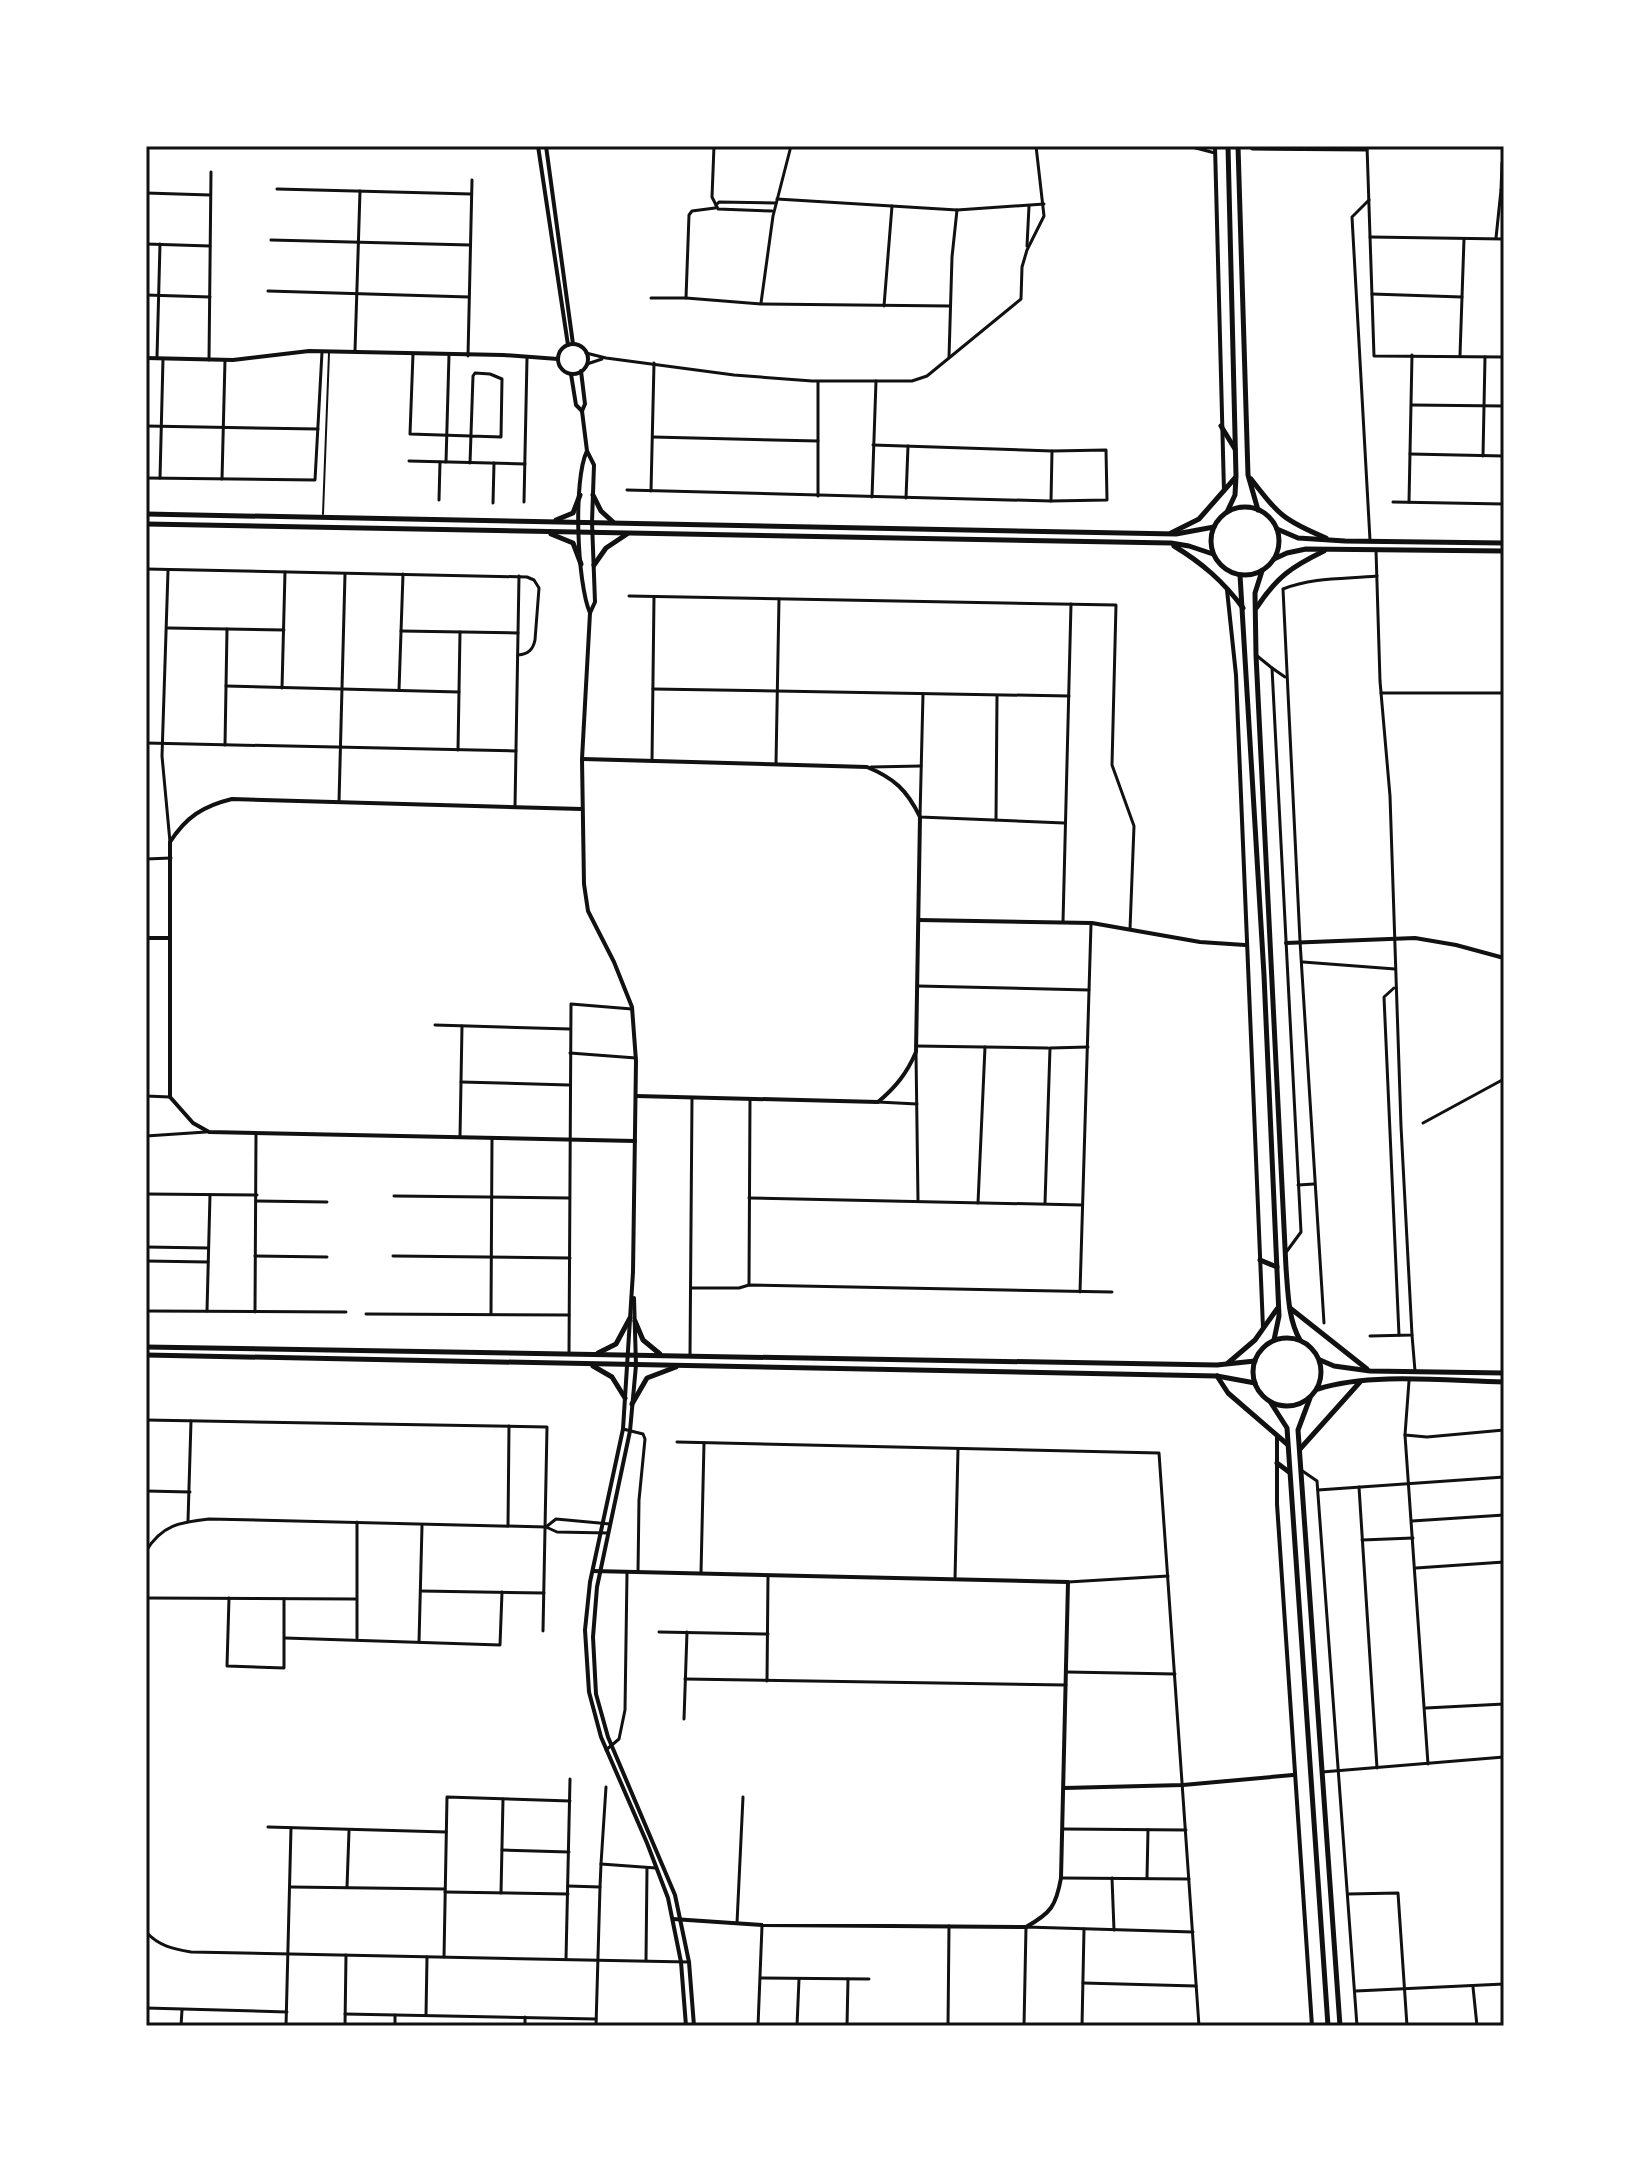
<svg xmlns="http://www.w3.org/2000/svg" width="1650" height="2172" font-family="Arial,sans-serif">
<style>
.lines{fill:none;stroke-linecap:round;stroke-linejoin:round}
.pedestrian{stroke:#111;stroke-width:2}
.minor{stroke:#111;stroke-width:3}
.tertiary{stroke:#111;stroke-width:4}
.secondary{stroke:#111;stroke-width:5}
.neatline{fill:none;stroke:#111;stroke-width:3}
</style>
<rect width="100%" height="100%" fill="#fff"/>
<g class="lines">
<!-- pedestrian -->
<polyline class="pedestrian" points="323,514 329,353"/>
<!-- minor -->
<g class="minor">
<polyline points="714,146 712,197 716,205"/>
<polyline points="1188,146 1215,153"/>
<polyline points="1367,146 1374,356 1504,357"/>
<polyline points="1252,149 1367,150"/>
<polyline points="1504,163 1502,163 1501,190 1504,190"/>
<polyline points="277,189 471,194"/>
<polyline points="146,193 210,195"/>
<polyline points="777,199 957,210 1044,204"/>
<polyline points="1369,200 1352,217 1370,540"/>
<polyline points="772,211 718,209 716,205 719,202 776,203"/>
<polyline points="1370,237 1504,239"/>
<polyline points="1496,238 1501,190"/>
<polyline points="271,240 470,245"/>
<polyline points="146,244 210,246"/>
<polyline points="1027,246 1029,206"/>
<polyline points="268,291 469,297"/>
<polyline points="1372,294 1462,297"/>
<polyline points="146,295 210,297"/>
<polyline points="651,298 686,298 761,304 950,306"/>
<polyline points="686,298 689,215 692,211 715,208"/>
<polyline points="761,303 773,216 791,146"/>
<polyline points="884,306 892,206"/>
<polyline points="355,351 360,191"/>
<polyline points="586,353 606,358 734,375 812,381 912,381 927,376 1021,299 1022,267 1027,250 1044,216 1036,146"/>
<path d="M413,354L410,434C440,435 471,436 501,437L502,379L490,374L475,373L473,376L470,463"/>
<polyline points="1460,355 1464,239"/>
<polyline points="468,356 472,180"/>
<polyline points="157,357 160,244"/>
<polyline points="949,357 952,257 957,210"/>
<polyline points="209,360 211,172"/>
<polyline points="587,364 602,359"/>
<polyline points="1412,405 1504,406"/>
<polyline points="146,426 318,429"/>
<polyline points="653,437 818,441"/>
<polyline points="1410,454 1504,456"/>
<polyline points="1483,456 1485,357"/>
<polyline points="409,461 525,464"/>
<polyline points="446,462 449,355"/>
<polyline points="146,478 315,480 322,352"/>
<polyline points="160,478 163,359"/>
<polyline points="222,479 225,360"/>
<polyline points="627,490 1051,501 1107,500 1106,450 1052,451 873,445"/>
<polyline points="651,491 654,363"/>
<polyline points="818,496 818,382"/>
<polyline points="872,497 876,381"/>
<polyline points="906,498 908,446"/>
<polyline points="439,500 440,462"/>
<polyline points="1051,501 1052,451"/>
<polyline points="524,502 527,358"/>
<polyline points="1393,502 1504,504"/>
<polyline points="1409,502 1412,355"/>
<polyline points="493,503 494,463"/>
<path d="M146,569L527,577L534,580L539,588L535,640C533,650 528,654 518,655"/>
<polyline points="168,571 162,756 170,842"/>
<polyline points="629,596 1116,605 1112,765 1134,826 1130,929"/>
<polyline points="168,628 284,630"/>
<polyline points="401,631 518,633"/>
<polyline points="1256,655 1272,668 1301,1232 1287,1251"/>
<polyline points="1272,668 1285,677"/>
<polyline points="226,686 459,692"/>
<polyline points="282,688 285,572"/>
<polyline points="653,689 1069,696"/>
<polyline points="399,690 403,574"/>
<polyline points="1381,693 1504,693"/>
<polyline points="923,694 920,817 1064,823"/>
<polyline points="146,743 516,751"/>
<polyline points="225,745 227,629"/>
<polyline points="458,750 460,632"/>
<polyline points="652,761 654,597"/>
<polyline points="776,763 779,599"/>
<polyline points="871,767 921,766"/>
<polyline points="339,802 345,574"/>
<polyline points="515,807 519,576"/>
<polyline points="996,820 997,696"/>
<polyline points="146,859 171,858"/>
<polyline points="1063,922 1071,604"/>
<polyline points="1303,962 1395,969"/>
<polyline points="918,986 1089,990"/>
<polyline points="1394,988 1384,997 1399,1335"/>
<polyline points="435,1025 570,1029"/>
<polyline points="916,1046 1048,1048"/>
<polyline points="570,1053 636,1058"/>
<polyline points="916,1053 918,1201"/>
<polyline points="461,1082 569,1085"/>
<polyline points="146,1096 170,1097"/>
<polyline points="878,1102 917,1104"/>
<polyline points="1423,1123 1504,1079"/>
<polyline points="146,1136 206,1132"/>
<polyline points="460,1137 462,1026"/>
<polyline points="1298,1185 1314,1184"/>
<polyline points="146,1194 257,1195"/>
<polyline points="394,1196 569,1198"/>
<polyline points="749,1198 1082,1205"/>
<polyline points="256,1201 327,1202"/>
<polyline points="978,1203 985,1047"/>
<polyline points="1045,1203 1050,1048 1088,1047"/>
<polyline points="146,1247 208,1248"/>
<polyline points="255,1256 327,1257"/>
<polyline points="393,1256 570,1258"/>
<polyline points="146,1261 208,1262"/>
<polyline points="749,1285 750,1099"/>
<polyline points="692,1288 739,1288 749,1285 1112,1292"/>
<polyline points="1080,1292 1091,924"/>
<polyline points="146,1311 346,1312"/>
<polyline points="207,1311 210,1195"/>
<polyline points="255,1312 256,1133"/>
<polyline points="366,1314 569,1315"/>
<polyline points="491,1314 492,1138"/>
<path d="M1324,1323L1300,941L1283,589C1313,577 1345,579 1377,576"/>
<polyline points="1412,1335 1415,1371"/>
<polyline points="1370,1336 1412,1335 1401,1126 1390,796 1380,681 1376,550"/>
<polyline points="569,1354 571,1004 632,1009"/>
<polyline points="690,1356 692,1098"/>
<polyline points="1409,1381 1405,1435 1427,1437 1504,1430"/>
<polyline points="146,1420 547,1427 543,1631"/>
<polyline points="623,1429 643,1434 645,1439 639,1500 638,1572"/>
<polyline points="1405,1435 1428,1764"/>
<polyline points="677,1442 1159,1453 1199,2026"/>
<polyline points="1301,1470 1317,1481 1357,2026"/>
<polyline points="1359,1487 1377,1768"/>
<polyline points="1318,1490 1504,1477"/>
<polyline points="146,1491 190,1492"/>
<polyline points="188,1521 191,1421"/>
<polyline points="1412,1521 1504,1515"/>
<polyline points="357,1522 357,1638"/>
<polyline points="508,1526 509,1426"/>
<polyline points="546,1527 556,1519 610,1524"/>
<polyline points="1362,1540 1413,1538"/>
<path d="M146,1551C162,1525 180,1522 209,1519L546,1527L557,1532L608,1533"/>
<polyline points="1416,1568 1504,1562"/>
<polyline points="701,1573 704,1443"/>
<polyline points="955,1579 958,1449"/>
<polyline points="1068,1582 1168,1576"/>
<polyline points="421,1591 544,1593"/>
<polyline points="146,1598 356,1599"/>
<polyline points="229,1598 227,1666 284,1668 284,1599"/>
<polyline points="659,1632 768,1634"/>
<polyline points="285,1638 500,1645 502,1592"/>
<polyline points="419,1642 422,1526"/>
<polyline points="1067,1672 1175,1674"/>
<polyline points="685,1679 1066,1685"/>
<polyline points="767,1681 768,1576"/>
<polyline points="1426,1708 1504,1704"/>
<polyline points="684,1719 687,1632"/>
<polyline points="606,1750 619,1739 625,1710 627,1573"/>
<polyline points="1322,1772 1504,1757"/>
<polyline points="606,1787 601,1864 656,1868"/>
<polyline points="268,1827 446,1832"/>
<polyline points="1064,1829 1186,1830"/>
<polyline points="502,1850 569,1852"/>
<polyline points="1061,1878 1189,1879"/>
<polyline points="1112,1878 1114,1930"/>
<polyline points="1147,1878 1148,1830"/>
<polyline points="568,1886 600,1887 596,2026"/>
<polyline points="291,1887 445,1889"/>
<polyline points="347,1887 349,1831"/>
<polyline points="600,1887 601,1864"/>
<polyline points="445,1892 568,1894"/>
<polyline points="501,1893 503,1799"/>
<polyline points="1348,1894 1398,1893 1407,2026"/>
<polyline points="737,1923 743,1797"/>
<path d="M146,1932C159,1946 173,1949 191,1952L688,1962"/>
<polyline points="444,1957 447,1797 570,1801"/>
<polyline points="566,1959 570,1779"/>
<polyline points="646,1960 647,1868"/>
<polyline points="761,1978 869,1979"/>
<polyline points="1083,1983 1196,1986"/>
<polyline points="1473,1987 1477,2026"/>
<polyline points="1356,1991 1504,1984"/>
<polyline points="146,2008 287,2012"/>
<polyline points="345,2014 596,2019"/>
<polyline points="426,2015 427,1957"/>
<polyline points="525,2017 525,2026"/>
<polyline points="181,2026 182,2010"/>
<polyline points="286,2026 291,1828"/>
<polyline points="345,2026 346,1955"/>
<polyline points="395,2026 395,2015"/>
<polyline points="758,2026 762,1926"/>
<polyline points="797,2026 799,1979"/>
<polyline points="847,2026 848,1979"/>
<polyline points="948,2026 949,1926"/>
<polyline points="1024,2026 1026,1927 1193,1932"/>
<polyline points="1082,2026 1084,1929"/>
</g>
<!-- tertiary -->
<g class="tertiary">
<polyline points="538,146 568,345"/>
<polyline points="546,146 573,344"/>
<polyline points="1215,146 1224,491"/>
<circle cx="573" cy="359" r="15"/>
<polyline points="146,358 233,360 309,351 503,355 558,359"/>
<polyline points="581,371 585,404 582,411 587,451 594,465 592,522 595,602 590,613"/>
<polyline points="571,374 576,405 582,411"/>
<path d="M587,451C573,479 577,583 590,613L582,759L584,884L588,911L614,962L632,1007L636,1061L633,1272L623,1429L590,1582L585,1630L589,1692L601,1737L647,1843L668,1898L681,1962L686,2026"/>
<polyline points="1227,590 1236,675 1263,1328"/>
<path d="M583,759L867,767C894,778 907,790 920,817L916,1052C907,1073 896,1087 878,1102L636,1096"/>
<path d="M582,809L232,799C203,806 186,817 170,842V1097L193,1123L209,1132L635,1141"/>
<polyline points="919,920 1092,923 1200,942 1245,945"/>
<polyline points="146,938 170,938"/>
<polyline points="1286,943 1415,938 1456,945 1504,958"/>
<polyline points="634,1298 636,1365 630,1431 597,1587 593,1637 596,1694 608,1737 675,1895 689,1962 694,2026"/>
<polyline points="1277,1436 1277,1504 1312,2026"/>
<path d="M593,1571L1068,1582L1061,1878C1056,1906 1051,1913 1026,1927L762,1925L673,1919"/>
<polyline points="1064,1788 1183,1785 1293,1775"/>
</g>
<!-- secondary -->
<g class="secondary">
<polyline points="1238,146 1248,475 1258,510"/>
<polyline points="1221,426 1235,449"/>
<path d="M1251,479C1279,515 1283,520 1326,538"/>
<polyline points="593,495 601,511 613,522"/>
<circle cx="1245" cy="541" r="34"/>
<polyline points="1227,512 1235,495 1236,476 1228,146"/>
<polyline points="146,514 1176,534 1214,527"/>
<polyline points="556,520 573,513 580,495"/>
<polyline points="146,524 1171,543 1189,546 1213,554"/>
<polyline points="1277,529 1298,538 1345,541 1504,543"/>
<polyline points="1171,533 1199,519 1235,478"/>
<polyline points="551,534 573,543 581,564"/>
<path d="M1174,546C1202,563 1223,581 1243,608"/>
<polyline points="1274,559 1287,553 1306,549 1504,551"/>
<polyline points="594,565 606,548 627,534"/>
<path d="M1262,571L1255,593L1256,655L1286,1268C1288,1292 1288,1319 1300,1340"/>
<polyline points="1240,575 1264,975 1279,1316 1274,1340"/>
<path d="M1257,607C1277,577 1291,567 1324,551"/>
<polyline points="1260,1260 1277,1267"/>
<polyline points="1290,1308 1367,1369"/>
<polyline points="635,1321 643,1340 660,1354"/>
<circle cx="1287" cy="1372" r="34"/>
<polyline points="146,1347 1217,1365 1255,1361"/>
<polyline points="598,1353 616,1344 630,1318"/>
<polyline points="146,1355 1217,1376 1255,1383"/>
<polyline points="1320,1360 1334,1366 1370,1371 1504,1373"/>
<polyline points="1228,1363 1255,1340 1277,1309"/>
<polyline points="593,1366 612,1377 625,1398"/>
<polyline points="1217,1376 1228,1393 1287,1444"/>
<path d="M1318,1389C1371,1372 1448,1381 1504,1382"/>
<polyline points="1310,1398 1298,1430 1340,2026"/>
<polyline points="1271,1403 1287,1428 1328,2026"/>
<polyline points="632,1404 647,1378 676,1367"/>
<polyline points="1300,1449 1360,1382"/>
<polyline points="1277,1463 1289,1472"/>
</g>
</g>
<!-- border -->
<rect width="1650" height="2172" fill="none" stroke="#ffffff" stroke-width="296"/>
<rect x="148" y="148" width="1354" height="1876" class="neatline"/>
</svg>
